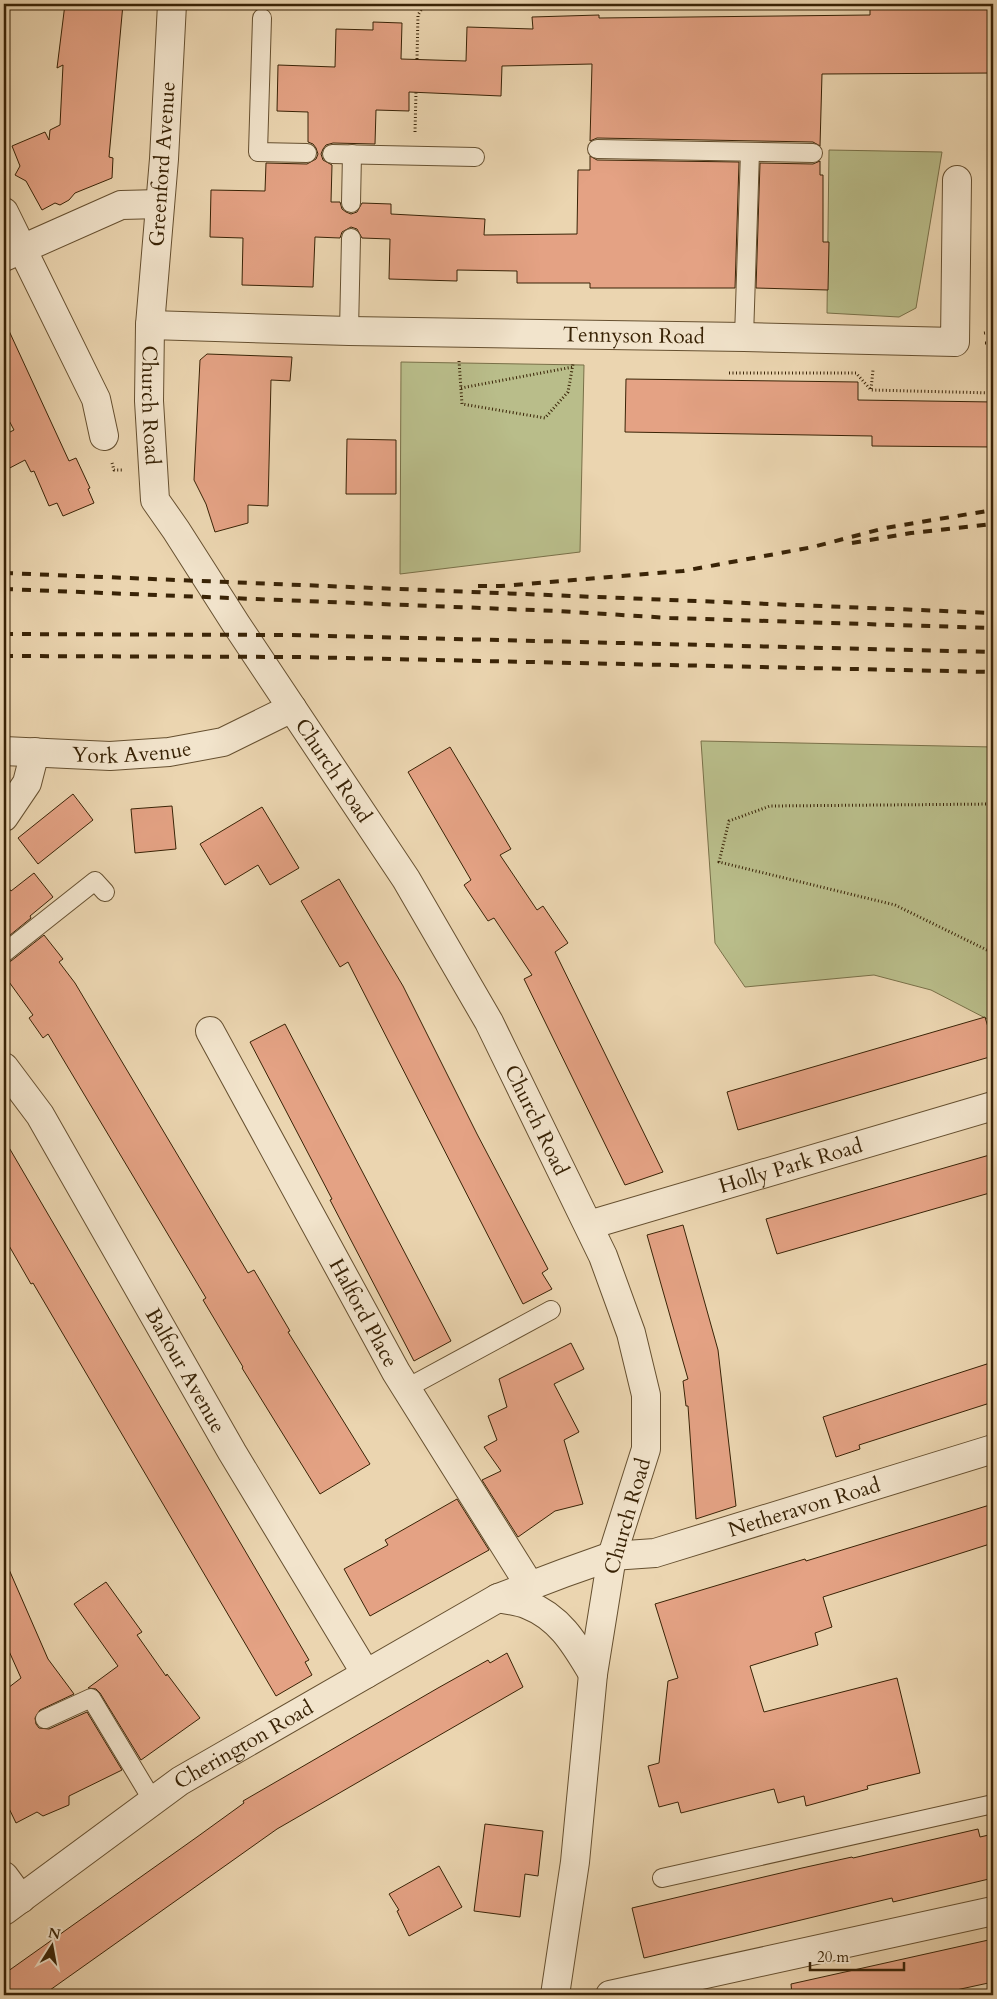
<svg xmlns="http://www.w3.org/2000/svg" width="997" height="1999" font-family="Cardo,serif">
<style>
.green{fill:#b9bd8a;stroke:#797048}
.building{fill:#e4a284;stroke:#392306}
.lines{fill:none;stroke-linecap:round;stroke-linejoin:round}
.service-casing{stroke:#665030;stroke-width:20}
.minor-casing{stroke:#665030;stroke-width:30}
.tertiary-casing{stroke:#665030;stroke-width:30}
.path{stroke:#392306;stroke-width:3;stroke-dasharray:1 2.5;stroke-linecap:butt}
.service{stroke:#f2e4cc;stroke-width:18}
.minor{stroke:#f2e4cc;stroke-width:28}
.tertiary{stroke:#f2e4cc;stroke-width:28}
.rail{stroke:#392306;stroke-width:4;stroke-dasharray:9 9;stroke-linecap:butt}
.labels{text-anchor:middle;stroke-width:4;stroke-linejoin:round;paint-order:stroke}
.street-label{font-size:21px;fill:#392306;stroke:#f2e4cc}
</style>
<rect width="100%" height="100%" fill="#ebd5b0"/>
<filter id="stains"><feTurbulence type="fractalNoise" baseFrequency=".004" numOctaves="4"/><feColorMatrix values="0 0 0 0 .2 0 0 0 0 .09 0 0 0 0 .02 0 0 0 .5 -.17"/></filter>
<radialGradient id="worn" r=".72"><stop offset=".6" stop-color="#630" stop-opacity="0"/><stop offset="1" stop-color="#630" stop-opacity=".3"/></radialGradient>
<!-- green -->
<g class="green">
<polygon points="829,150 942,152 916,308 899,317 827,313"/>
<polygon points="401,362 584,365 580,552 400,574"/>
<polygon points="701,741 993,747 993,1022 931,990 874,975 745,987 715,943"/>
</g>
<!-- building -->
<g class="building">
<polygon points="65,4 123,4 109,157 113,158 112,178 75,193 69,200 60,205 55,203 42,210 26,181 15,175 20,166 12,146 45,132 49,140 50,130 60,125 63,65 57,68"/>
<polygon points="870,4 993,4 993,73 822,74 820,146 813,142 597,138 590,141 592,64 502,66 501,96 409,92 409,111 376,110 375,144 333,143 326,145 323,149 321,154 323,160 332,165 331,202 340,202 342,209 346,212 351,214 357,212 362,203 391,204 391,214 485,219 484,235 577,234 578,170 590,170 590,156 597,160 739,162 735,288 590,288 590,283 517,283 517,271 457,270 457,281 389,279 390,239 362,238 357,229 351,227 342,232 340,238 315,237 313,287 242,285 243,238 210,237 211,190 265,191 266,163 307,164 316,159 318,154 316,148 313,144 308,142 308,112 277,111 278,65 335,67 336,29 373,30 373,22 402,23 401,59 466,61 467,27 533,29 532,17 599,15 599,18 870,15"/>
<polygon points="820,161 820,175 823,175 823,242 829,242 828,290 756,288 760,163 813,164"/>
<polygon points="4,320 69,461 76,458 90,488 88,489 94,503 63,516 57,503 49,506 34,471 31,472 25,460 4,471 4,435 14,430 4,411"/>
<polygon points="207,354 292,357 290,381 271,380 268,506 248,505 248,523 215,532 206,504 194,480 200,360"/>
<polygon points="626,379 858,382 858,400 993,402 993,447 872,446 872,436 625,432"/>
<polygon points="347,439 396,440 396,494 346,494"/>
<polygon points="450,747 511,849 500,855 537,910 543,906 568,943 555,952 663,1172 625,1185 524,979 532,975 494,918 488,921 464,885 471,880 408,772"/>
<polygon points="73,794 93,820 38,864 18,838"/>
<polygon points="172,806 176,849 135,853 131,809"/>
<polygon points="262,807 299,868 270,885 258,865 225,885 200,844"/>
<polygon points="34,873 53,897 30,916 31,918 4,940 4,882 11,891"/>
<polygon points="339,879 403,986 477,1134 548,1269 542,1273 552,1289 523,1304 348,962 340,967 301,901"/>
<polygon points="44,935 63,959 59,962 75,983 248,1273 254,1270 290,1331 288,1332 370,1464 320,1494 242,1368 243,1367 203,1300 206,1298 48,1034 43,1038 29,1018 33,1015 4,975 4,963 11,961"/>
<polygon points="985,1017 993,1044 993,1056 738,1130 727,1092"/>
<polygon points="285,1024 451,1341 414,1361 330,1200 332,1199 250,1042"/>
<polygon points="4,1139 309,1660 305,1662 312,1675 276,1696 33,1283 31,1284 4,1237"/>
<polygon points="993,1154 993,1192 777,1254 766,1219"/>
<polygon points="683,1225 718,1350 736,1506 696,1519 688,1406 686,1406 683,1381 688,1379 647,1235"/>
<polygon points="571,1343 584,1369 554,1384 579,1432 564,1440 583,1504 555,1511 518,1537 482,1480 501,1471 484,1447 497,1440 488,1416 507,1407 499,1379"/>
<polygon points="993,1362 993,1402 859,1445 860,1449 836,1457 823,1417"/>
<polygon points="457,1499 489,1550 370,1616 344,1569 388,1545 385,1540"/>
<polygon points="993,1504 993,1543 823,1597 832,1627 815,1633 818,1645 750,1666 764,1712 897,1678 920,1773 867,1786 868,1789 806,1806 804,1796 778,1803 774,1789 681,1813 678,1802 659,1807 648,1766 659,1763 668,1681 678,1678 655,1604 805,1559 806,1561"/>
<polygon points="4,1558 48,1659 74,1694 40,1710 35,1718 36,1724 39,1728 49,1729 87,1712 122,1770 69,1796 69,1805 43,1816 37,1812 16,1823 4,1798 4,1691 21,1678 4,1640"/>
<polygon points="106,1582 142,1632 137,1635 166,1676 167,1674 200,1718 141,1760 100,1693 96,1689 88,1688 118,1666 74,1604"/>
<polygon points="507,1653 523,1687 277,1829 43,1995 13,1995 4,1982 4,1974 197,1837 244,1803 243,1801 438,1688 488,1660 490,1663"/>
<polygon points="485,1824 543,1831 538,1876 525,1874 520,1917 474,1911"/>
<polygon points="978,1829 980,1837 993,1834 993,1878 893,1902 892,1898 644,1958 632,1908 802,1868 852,1857 853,1858"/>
<polygon points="439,1866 462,1907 409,1936 397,1911 399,1910 389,1894"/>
<polygon points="993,1939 993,1982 933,1995 792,1995 791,1984"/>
</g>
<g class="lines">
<!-- service casing -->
<g class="service-casing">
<g id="service">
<polyline points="262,18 258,152 307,153"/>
<polyline points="597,149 813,153"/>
<polyline points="332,154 475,157"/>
<polyline points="351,203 352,154"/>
<polyline points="349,331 351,238"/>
<polyline points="744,337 750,152"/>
<polyline points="4,953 95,881 105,892"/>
<polyline points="407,1388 551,1310"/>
<polyline points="45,1719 91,1698 153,1801"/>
<polyline points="662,1878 993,1804"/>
</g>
</g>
<!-- minor casing -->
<g class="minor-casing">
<g id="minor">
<polyline points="4,212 96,399 104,436"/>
<polyline points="4,257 121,205 160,204"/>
<path id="s1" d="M150,325L349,331L744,337L955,342L957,180"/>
<path id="s2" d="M4,751L110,756L169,752L223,742L292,708"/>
<polyline points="4,817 27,783 35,752"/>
<path id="s3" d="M210,1031L396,1372L530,1586"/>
<path id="s4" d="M4,1067L40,1115L232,1452L366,1674"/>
<path id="s5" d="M589,1225L993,1106"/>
<path id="s6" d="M612,1556L655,1553L993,1449"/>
<polyline points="4,1876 21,1899"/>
<polyline points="610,1995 993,1911"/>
</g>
</g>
<!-- tertiary casing -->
<g class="tertiary-casing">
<g id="tertiary">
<path id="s7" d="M172,4L164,159L150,325L149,401L155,500L176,530L236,624L406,879L489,1022L603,1256L631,1333L646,1395V1449L612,1556L593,1674L575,1862L555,1995"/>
<path d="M498,1598C507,1600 519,1601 528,1605C561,1618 576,1646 593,1674"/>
<path id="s8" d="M4,1911L180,1781L498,1598L564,1573L612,1556"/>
</g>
</g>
<!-- path -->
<g class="path">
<polyline points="417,59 418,15 425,4"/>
<polyline points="415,132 416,92"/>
<polyline points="984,333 993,332 993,305"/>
<polyline points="985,343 993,343"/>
<polyline points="459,361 462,404 545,418 568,392 573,364"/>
<polyline points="729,373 856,373 871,390 993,393"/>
<polyline points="461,388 573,367"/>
<polyline points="871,389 873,370"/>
<polyline points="112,463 114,470 123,470"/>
<polyline points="993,804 770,806 729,821 719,862 895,905 993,953"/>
</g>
<!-- service -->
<use href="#service" class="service"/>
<!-- minor -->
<use href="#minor" class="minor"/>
<!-- tertiary -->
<use href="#tertiary" class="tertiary"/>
<!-- rail -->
<g class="rail">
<polyline points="852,543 911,533 993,524"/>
<polyline points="4,573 993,613"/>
<polyline points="478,586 501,586 683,571 813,547 885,528 993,510"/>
<polyline points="4,589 557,611 670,618 993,628"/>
<polyline points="4,634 290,635 993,652"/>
<polyline points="4,656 299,657 993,672"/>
</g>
</g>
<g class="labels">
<!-- street labels -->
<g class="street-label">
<text transform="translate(162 164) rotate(-86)" y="7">Greenford Avenue</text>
<text dy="7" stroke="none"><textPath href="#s1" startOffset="484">Tennyson Road</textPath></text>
<text dy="7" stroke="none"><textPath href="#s7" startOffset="402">Church Road</textPath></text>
<text dy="7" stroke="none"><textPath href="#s2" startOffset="128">York Avenue</textPath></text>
<text dy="7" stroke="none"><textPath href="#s7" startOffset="821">Church Road</textPath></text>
<text dy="7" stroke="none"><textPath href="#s7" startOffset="1226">Church Road</textPath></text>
<text dy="7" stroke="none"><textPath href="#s5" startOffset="210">Holly Park Road</textPath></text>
<text dy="7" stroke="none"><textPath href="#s3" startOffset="321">Halford Place</textPath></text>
<text dy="7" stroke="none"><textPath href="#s4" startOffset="354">Balfour Avenue</textPath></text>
<text dy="7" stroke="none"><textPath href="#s6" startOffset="199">Netheravon Road</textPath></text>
<text transform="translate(627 1516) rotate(-74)" y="7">Church Road</text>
<text dy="7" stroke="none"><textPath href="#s8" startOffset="292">Cherington Road</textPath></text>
</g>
</g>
<!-- margin -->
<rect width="997" height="1999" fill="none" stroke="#ebd5b0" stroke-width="20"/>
<rect x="5" y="5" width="987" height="1989" fill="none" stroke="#392306" stroke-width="2.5"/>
<rect x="10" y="10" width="977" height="1979" fill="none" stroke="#392306"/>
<!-- north arrow -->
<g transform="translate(52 1946) rotate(11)" stroke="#f2e4cc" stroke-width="4" paint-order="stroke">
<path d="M0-4L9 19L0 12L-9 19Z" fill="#392306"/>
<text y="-8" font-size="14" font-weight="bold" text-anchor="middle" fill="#392306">N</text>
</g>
<!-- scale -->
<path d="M810 1962v8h94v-8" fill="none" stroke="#392306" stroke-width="2.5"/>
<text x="817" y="1962" font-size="15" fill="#392306" stroke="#f2e4cc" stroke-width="4" paint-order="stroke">20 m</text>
<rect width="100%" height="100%" filter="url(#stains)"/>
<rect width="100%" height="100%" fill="url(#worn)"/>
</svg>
